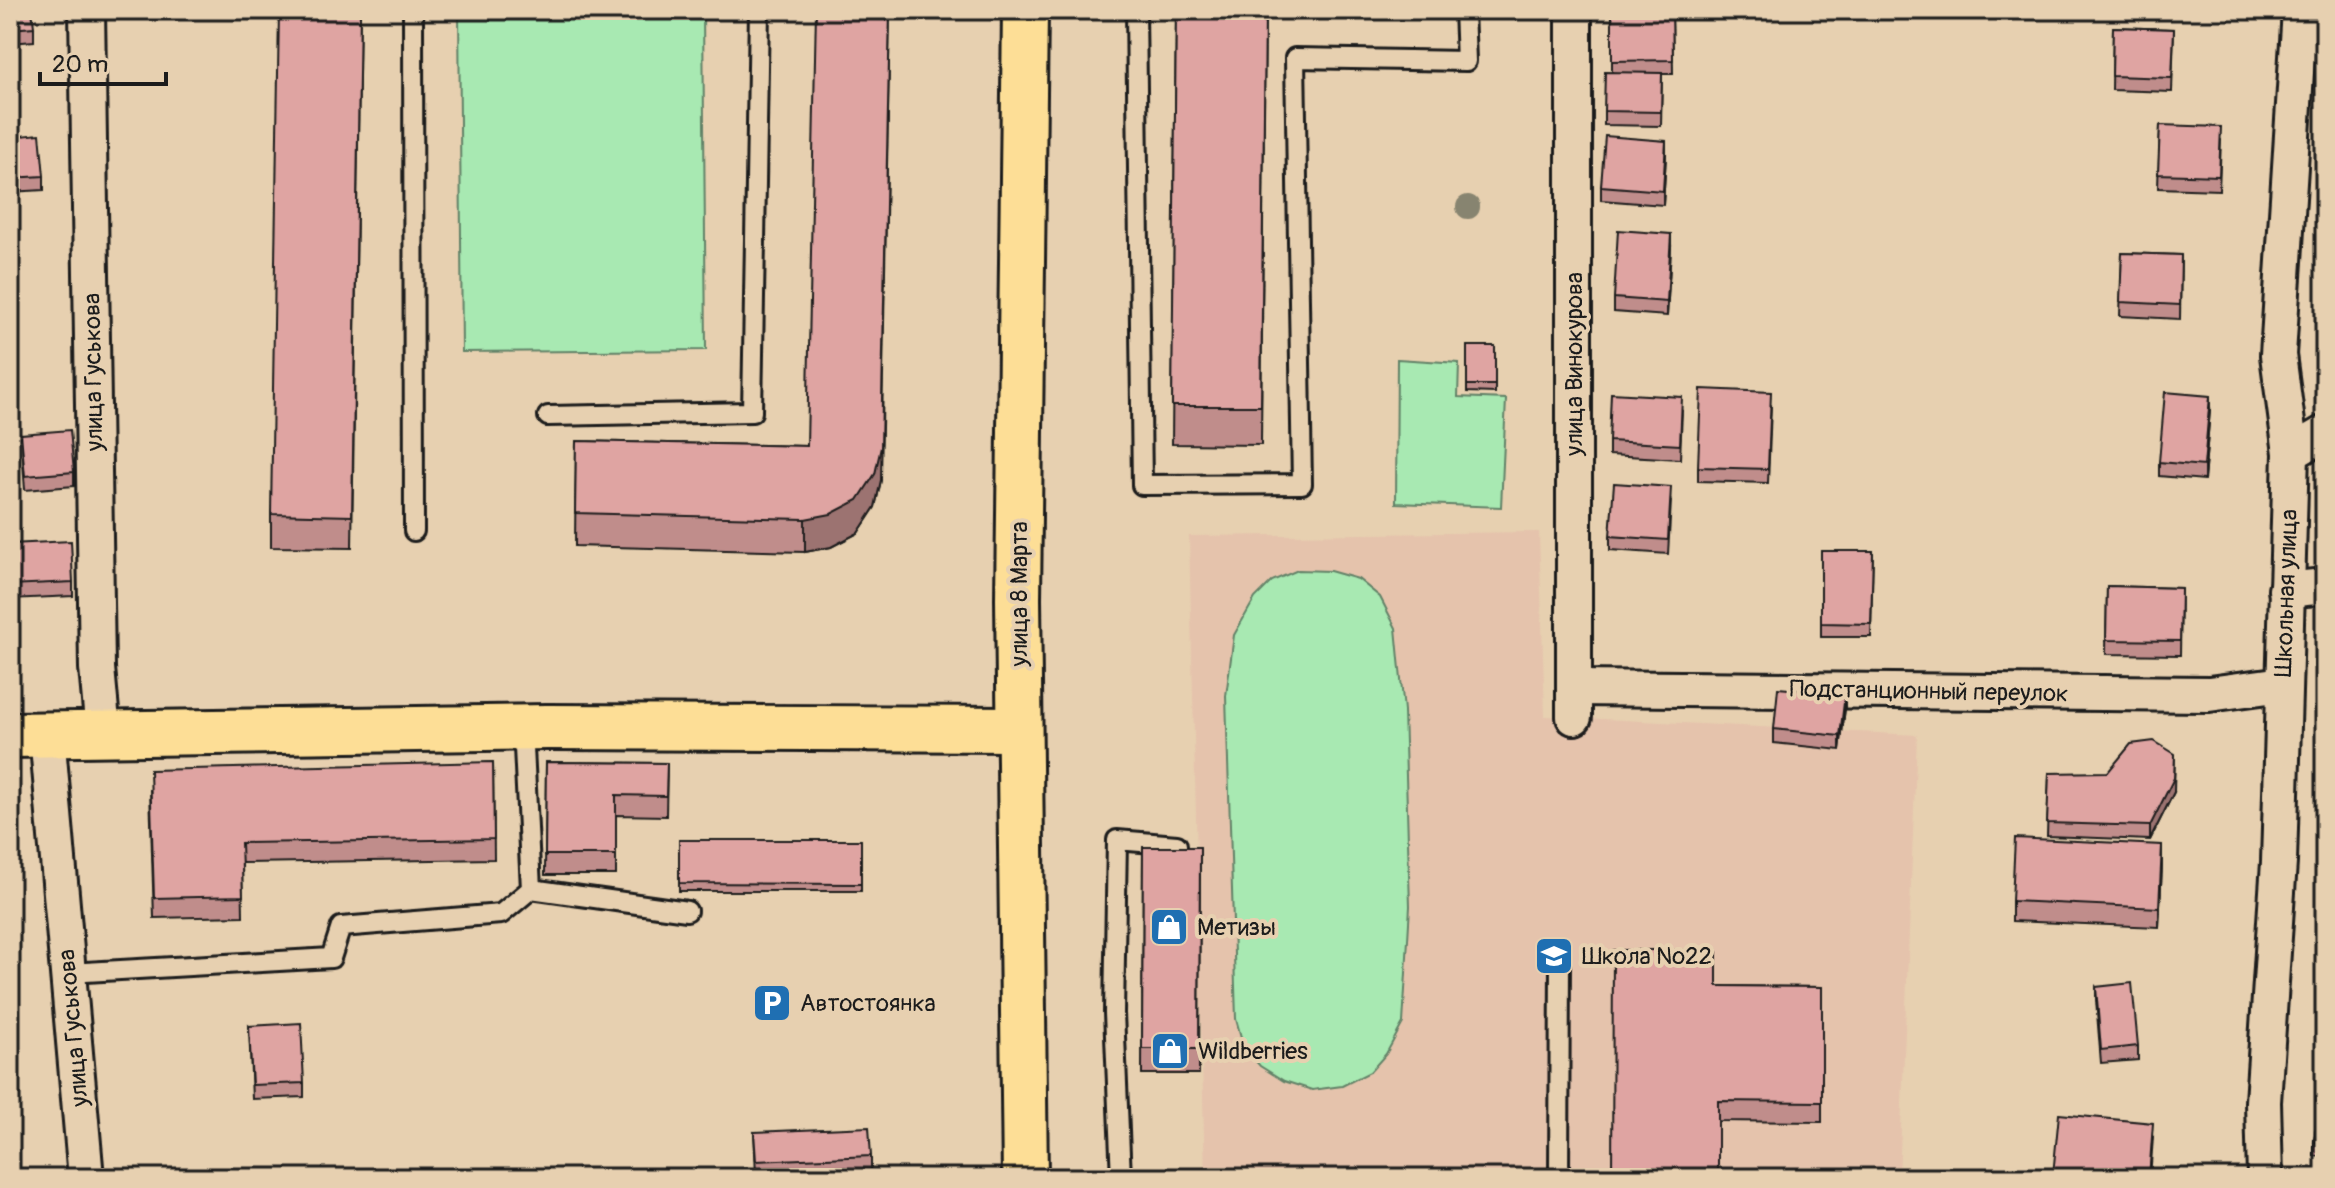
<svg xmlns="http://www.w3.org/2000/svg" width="2335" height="1188" font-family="Pangolin,sans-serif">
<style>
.built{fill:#e5c3ac}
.green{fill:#a8e9b2;stroke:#628267;stroke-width:2}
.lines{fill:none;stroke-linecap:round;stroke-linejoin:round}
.service-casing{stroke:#1c1c1c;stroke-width:24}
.minor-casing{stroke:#1c1c1c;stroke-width:40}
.primary-casing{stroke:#1c1c1c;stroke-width:50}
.service{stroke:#e7d0b0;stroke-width:18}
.minor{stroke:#e7d0b0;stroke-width:34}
.primary{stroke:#fdde96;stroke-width:44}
.tree{fill:#87846f}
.wall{fill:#c08d8b;stroke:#1c1c1c;stroke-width:2}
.shaded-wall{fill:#9c7371;stroke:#1c1c1c;stroke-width:2}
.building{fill:#dfa4a2;stroke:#1c1c1c;stroke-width:2}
.labels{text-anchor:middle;stroke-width:8;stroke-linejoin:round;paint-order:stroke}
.street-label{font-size:24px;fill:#1c1c1c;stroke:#e7d0b0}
.poi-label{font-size:24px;fill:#1c1c1c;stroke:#e7d0b0;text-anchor:start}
</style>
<rect width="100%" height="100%" fill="#e7d0b0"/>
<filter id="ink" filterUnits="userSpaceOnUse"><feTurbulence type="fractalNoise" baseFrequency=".0125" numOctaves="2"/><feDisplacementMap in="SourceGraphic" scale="16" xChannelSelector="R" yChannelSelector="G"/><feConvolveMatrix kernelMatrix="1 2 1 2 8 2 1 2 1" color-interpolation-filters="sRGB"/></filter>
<g filter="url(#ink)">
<!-- built -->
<polygon class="built" points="1539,532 1545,716 1917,735 1899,1178 1205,1178 1189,536"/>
<!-- green -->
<g class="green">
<polygon points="459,10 703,10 706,350 462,352"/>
<polygon points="1397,359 1459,363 1458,397 1506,399 1501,507 1396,503"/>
<polygon points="1298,570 1330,571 1358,579 1380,597 1396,628 1404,711 1410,906 1403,1023 1386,1054 1370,1072 1342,1086 1312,1090 1284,1081 1260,1066 1244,1048 1236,1019 1226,696 1234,635 1255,598 1272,581"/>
</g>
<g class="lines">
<!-- service casing -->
<g class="service-casing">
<g id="service">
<polyline points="413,10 414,531"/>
<polyline points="1136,10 1142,485 1302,484 1295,58 1466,61 1464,10"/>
<polyline points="548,416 752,412 759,10"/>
<polyline points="531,889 687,911"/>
<polyline points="68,973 331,958 341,927 501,914 531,889 523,727"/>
<polyline points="1121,1178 1114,1013 1117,840 1177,845"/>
<polyline points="1559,1178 1560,959"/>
</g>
</g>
<!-- minor casing -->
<g class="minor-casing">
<g id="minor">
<polyline points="87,10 97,668 103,733"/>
<polyline points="2291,453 2325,433"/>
<polyline points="2286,590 2325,586"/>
<polyline points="1574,688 2209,694 2283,684"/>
<polyline points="1574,717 1574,10"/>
<polyline points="47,734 86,1178"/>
<polyline points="2265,1178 2263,1102 2279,862 2291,453 2278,355 2300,10"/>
</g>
</g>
<!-- primary casing -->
<g class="primary-casing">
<g id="primary">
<polyline points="1025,10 1018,599 1025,1178"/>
<polyline points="10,735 547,727 1019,729"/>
</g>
</g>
<!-- service -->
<use href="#service" class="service"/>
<!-- minor -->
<use href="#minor" class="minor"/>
<!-- primary -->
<use href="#primary" class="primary"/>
</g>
<!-- trees -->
<circle class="tree" cx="1468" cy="207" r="12"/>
<!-- wall -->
<g class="wall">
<polygon points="10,10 34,27 34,41 10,43"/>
<polygon points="360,10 352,548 271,547 271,514"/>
<polygon points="1176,10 1265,10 1261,445 1172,444"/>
<polygon points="1612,10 1672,10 1673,74 1662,74 1661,126 1604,125 1604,111 1612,72"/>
<polygon points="2113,27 2174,29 2172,92 2112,90"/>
<polygon points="2160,125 2221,140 2219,190 2158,188"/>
<polygon points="10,137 44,176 44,190 10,192"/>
<polygon points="1666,155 1663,205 1601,200 1601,186"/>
<polygon points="1671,247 1667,316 1614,312 1614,298"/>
<polygon points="2122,253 2181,255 2180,319 2120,316"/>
<polygon points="10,281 17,322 17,336 10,337"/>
<polygon points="1467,346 1495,346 1495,393 1467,392"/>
<polygon points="1771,406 1768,483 1698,481 1698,467"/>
<polygon points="2210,410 2204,480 2159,476 2159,462"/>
<polygon points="1682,411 1680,459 1609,455 1609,441"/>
<polygon points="21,434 74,472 74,486 25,490"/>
<polygon points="576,441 807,446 881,480 875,507 858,533 831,547 805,552 575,546"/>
<polygon points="1671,501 1668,554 1610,550 1610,536"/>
<polygon points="10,544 73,582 73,596 10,599"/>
<polygon points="1821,551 1873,551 1871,637 1821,637"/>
<polygon points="2107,586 2181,588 2180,655 2106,654"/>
<polygon points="1845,708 1840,750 1774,743 1774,729"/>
<polygon points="493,762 494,859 242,863 243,916 154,918 150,790"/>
<polygon points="546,762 667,763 666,816 616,815 616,875 545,875"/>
<polygon points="2049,773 2174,792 2150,840 2047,836"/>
<rect x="679" y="840" width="182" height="51"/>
<polygon points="1143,847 1200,847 1199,1074 1142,1074"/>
<polygon points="2162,865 2159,927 2012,921 2012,901"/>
<polygon points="1717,986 1822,987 1822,1122 1718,1121"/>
<polygon points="2096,987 2138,1046 2138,1060 2101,1063 2096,1000"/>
<polygon points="249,1026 304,1083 304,1097 252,1099"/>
<polygon points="2325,1071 2325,1157 2314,1156 2314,1142"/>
<polygon points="754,1132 871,1156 871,1170 756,1175"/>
<polygon points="2153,1137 2150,1178 2053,1178 2053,1175"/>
</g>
<!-- shaded-wall -->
<g class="shaded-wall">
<polygon points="890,10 881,480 875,507 858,533 831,547 805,552 805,519"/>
<polygon points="1666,141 1666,155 1663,205 1663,191"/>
<polygon points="1671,234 1671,247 1667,316 1667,302"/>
<polygon points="2210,396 2210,410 2204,480 2204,466"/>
<polygon points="1845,694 1845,708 1840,750 1840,736"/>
<polygon points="2175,754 2174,792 2150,840 2150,826"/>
<polygon points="2162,845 2162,865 2159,927 2159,908"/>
</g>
<!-- building -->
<g class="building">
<polygon points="10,10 32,10 34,27 10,29"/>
<polygon points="279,10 360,10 352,516 271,514"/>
<polygon points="816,10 890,10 881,447 875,474 858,500 831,514 805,519 575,513 576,441 807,446"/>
<polygon points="1176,10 1265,10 1261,406 1172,406"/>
<polygon points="1612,10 1672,10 1673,60 1612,61"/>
<polygon points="2113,27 2174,29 2172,78 2112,76"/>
<polygon points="1605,72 1662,73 1661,112 1604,111"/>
<polygon points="2160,125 2221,127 2219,176 2158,174"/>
<polygon points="40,134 44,176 10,178 10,137"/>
<polygon points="1605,136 1666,141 1663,191 1601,186"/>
<polygon points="1618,230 1671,234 1667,302 1614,298"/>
<polygon points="2122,253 2181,255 2180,305 2120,302"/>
<polygon points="10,281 14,281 17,322 10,323"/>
<rect x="1467" y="346" width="28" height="39"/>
<polygon points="1701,389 1771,392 1768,469 1698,467"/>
<polygon points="2165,392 2210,396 2204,466 2159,462"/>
<polygon points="1611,393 1682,397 1680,445 1609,441"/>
<polygon points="70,430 74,472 25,476 21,434"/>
<polygon points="1614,483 1671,487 1668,540 1610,536"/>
<polygon points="71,541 73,582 10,585 10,544"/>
<polygon points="1821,551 1873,551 1871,624 1821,623"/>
<polygon points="2107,586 2181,588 2180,641 2106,640"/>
<polygon points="1778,688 1845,694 1840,736 1774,729"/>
<polygon points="2154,741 2175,754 2174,778 2150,826 2047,823 2049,773 2108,772 2131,744"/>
<polygon points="493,762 494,839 241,843 243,896 154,898 150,770"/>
<polygon points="546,762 667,763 666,796 616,795 616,855 545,855"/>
<polygon points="2015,838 2162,845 2159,908 2012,901"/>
<polygon points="679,840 861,840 861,884 679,883"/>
<polygon points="1143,847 1200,847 1199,1049 1142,1049"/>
<polygon points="1613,950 1717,950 1717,986 1822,987 1822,1102 1718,1101 1718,1178 1612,1178"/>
<polygon points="2132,983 2138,1046 2101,1050 2096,987"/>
<polygon points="301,1023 304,1083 252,1085 249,1026"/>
<polygon points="2324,1071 2325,1071 2325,1143 2314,1142"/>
<polygon points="2059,1114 2153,1123 2149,1178 2086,1178 2053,1175"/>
<polygon points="869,1127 871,1156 756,1161 754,1132"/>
</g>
</g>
<!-- icons -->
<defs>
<g id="shop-square" transform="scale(2)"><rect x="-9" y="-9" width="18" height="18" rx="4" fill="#1f6fb2" stroke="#e7d0b0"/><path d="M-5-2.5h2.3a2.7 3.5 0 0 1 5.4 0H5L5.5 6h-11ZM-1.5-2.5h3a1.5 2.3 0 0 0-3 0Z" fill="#fff"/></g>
<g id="school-square" transform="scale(2)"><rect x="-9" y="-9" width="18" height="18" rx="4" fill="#1f6fb2" stroke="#e7d0b0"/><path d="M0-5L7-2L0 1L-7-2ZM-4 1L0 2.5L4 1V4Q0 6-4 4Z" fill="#fff"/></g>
<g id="parking-square" transform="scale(2)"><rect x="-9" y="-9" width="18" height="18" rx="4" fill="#1f6fb2" stroke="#e7d0b0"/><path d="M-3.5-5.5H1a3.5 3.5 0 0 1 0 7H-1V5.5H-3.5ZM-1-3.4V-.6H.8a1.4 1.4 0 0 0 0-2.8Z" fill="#fff"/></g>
</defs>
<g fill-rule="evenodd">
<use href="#shop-square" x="1169" y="927"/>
<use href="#school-square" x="1554" y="956"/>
<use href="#parking-square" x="772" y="1003"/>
<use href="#shop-square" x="1170" y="1051"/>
</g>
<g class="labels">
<!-- street labels -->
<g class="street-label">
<text transform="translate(1574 364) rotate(-90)" y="8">улица Винокурова</text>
<text transform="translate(93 372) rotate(-91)" y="8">улица Гуськова</text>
<text transform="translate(2286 593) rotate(-88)" y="8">Школьная улица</text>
<text transform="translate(1019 594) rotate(-90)" y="8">улица 8 Марта</text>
<text transform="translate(1929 691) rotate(1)" y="8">Подстанционный переулок</text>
<text transform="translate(73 1028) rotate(-95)" y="8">улица Гуськова</text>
</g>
<!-- poi labels -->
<g class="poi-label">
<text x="1197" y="935">Метизы</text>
<text x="1582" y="964">Школа №22</text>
<text x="800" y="1011">Автостоянка</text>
<text x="1198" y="1059">Wildberries</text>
</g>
</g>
<!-- margin -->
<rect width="2335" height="1188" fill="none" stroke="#e7d0b0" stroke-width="40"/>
<rect x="20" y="20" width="2295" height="1148" fill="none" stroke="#1c1c1c" stroke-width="3" filter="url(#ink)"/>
<!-- scale -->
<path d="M40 72v12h126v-12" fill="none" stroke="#1c1c1c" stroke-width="4"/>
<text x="52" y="72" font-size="24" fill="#1c1c1c" stroke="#e7d0b0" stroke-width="6" paint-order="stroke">20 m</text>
</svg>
